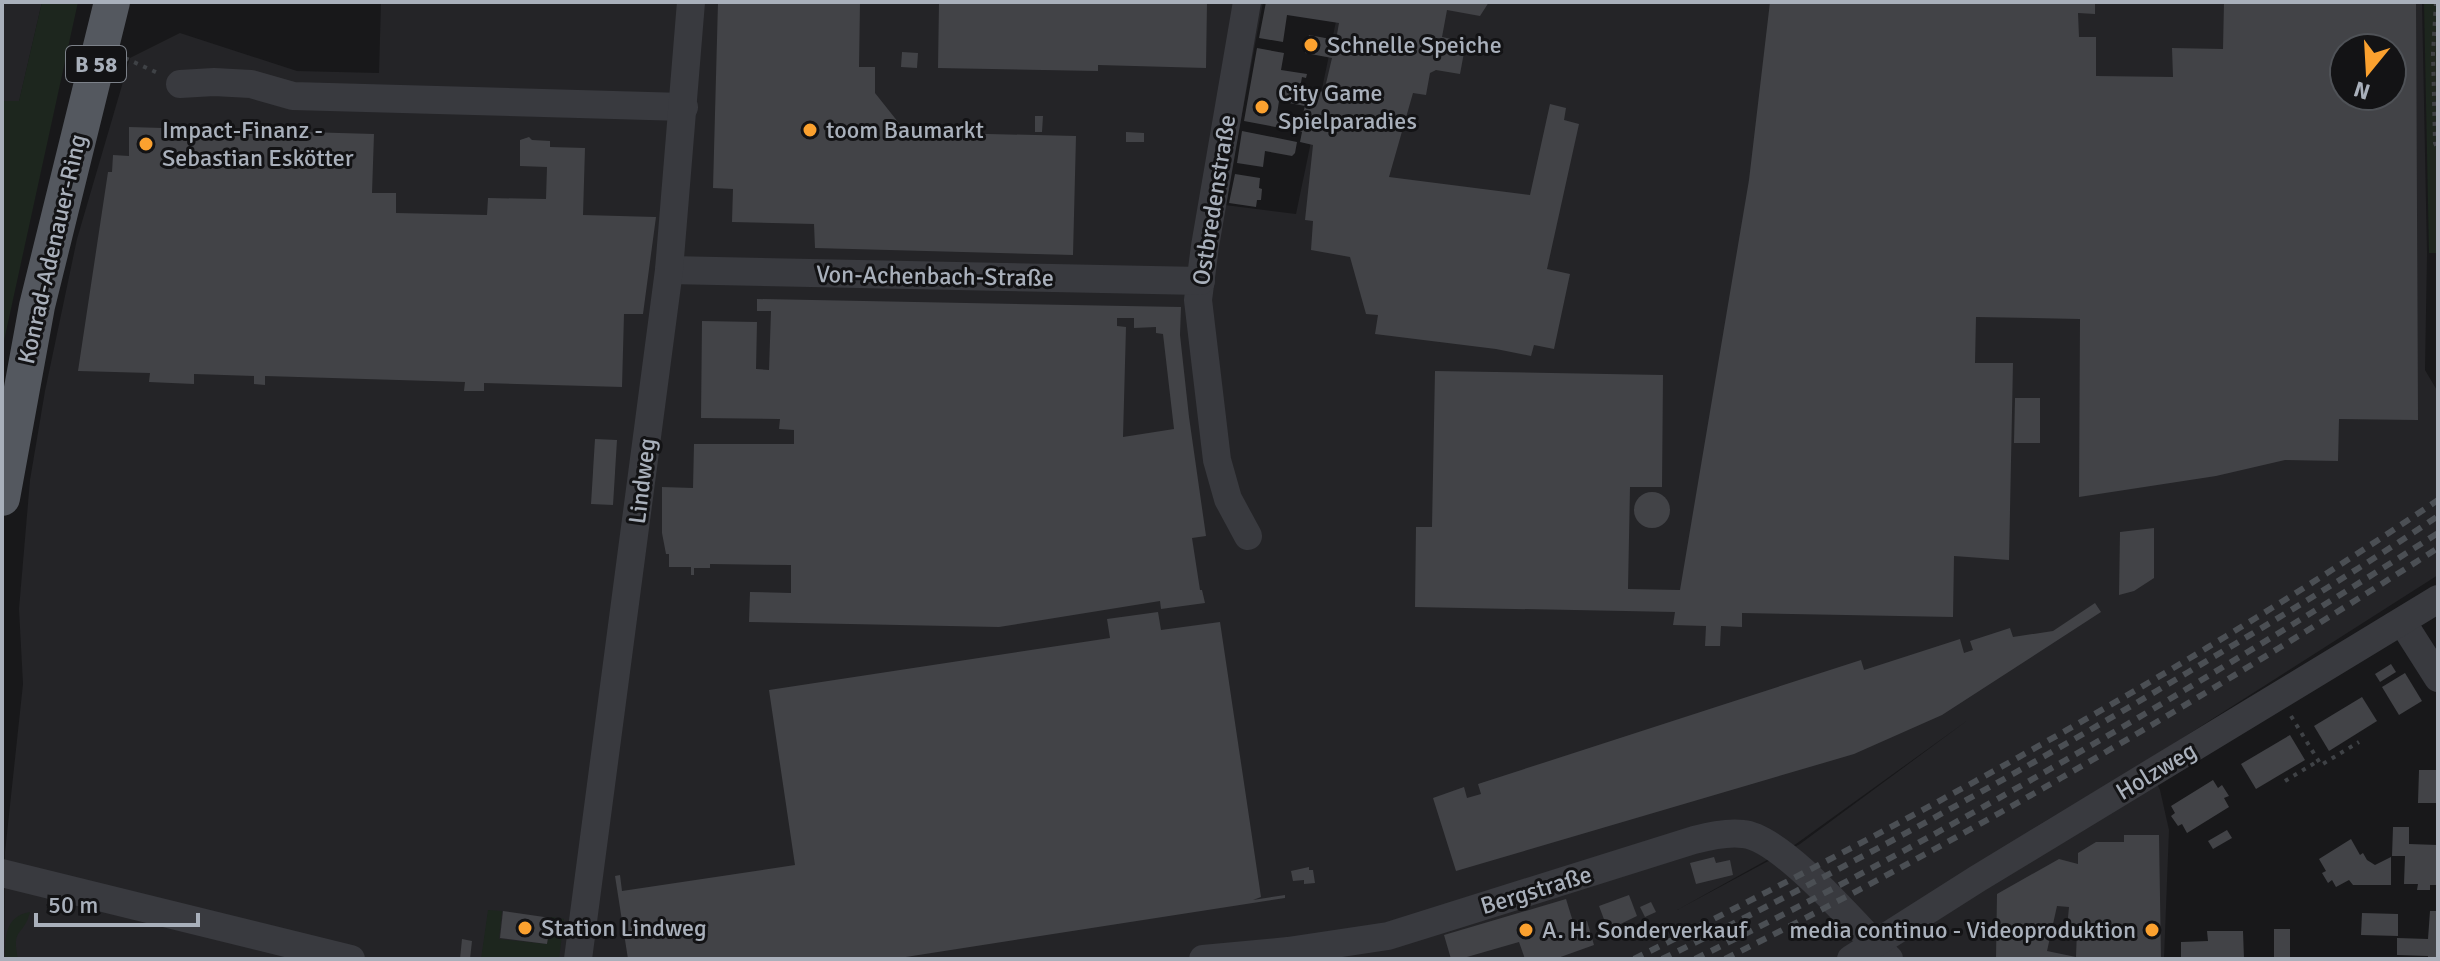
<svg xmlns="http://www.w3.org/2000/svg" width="2440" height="961" font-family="Signika,sans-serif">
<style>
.built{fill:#242427;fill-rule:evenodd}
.green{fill:#1d261e}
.building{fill:#424347;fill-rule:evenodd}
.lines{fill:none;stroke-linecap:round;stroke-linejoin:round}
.path{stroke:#3f4246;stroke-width:4;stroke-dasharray:4 6;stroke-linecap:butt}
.minor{stroke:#393a3f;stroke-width:28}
.major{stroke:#54585f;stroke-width:36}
.rail{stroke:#4b4f54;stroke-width:6;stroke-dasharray:10 8;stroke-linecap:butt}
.poi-dot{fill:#fba12f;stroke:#131315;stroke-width:3}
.labels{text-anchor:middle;stroke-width:6;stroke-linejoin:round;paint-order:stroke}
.shield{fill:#131315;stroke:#7c8189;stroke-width:2}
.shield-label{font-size:22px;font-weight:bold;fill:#a9b0bb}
.poi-label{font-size:24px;fill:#a9b0bb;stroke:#131315;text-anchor:start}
.street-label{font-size:24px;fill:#a9b0bb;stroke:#131315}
</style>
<rect width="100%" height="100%" fill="#18181a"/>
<!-- built -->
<g class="built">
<polygon points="2,2 42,2 19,102 2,101"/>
<path d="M381,2H1263L1225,205L1296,214L1340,2H2422L2427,254L2425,370L2438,392V575L2148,760L2034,828L2147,764L2160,790L2169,830L2164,959H4L5,852L23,684L19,609L30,480L45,391L77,239L130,58L180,33L297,71L379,73ZM2344,48H2392V96H2344ZM1968,720L1800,844L1677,910L1796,844Z"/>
</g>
<!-- green -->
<g class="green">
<polygon points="42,2 78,2 2,350 2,101 19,101"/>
<polygon points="2424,2 2438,2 2438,253 2429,253"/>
<polygon points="488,910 502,911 499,939 547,944 551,917 564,919 559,959 481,959"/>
<path d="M30,912C24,937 11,926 18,959H5C5,937 5,916 30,912Z"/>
</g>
<!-- building -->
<g class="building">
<polygon points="718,2 860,2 859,67 875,67 875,93 906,132 1076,136 1073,255 815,248 814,224 732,222 733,189 713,188"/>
<polygon points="939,2 1207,2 1206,68 1098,65 1098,71 938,68"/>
<path d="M1266,2H1489L1480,16L1447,10L1442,37L1466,42L1460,74L1436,70L1430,73L1426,95L1413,93L1389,177L1530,195L1550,104L1566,108L1564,120L1579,124L1547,269L1570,274L1554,349L1534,345L1531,356L1496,349L1375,334L1378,315L1366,314L1350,257L1311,250L1313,221L1305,220L1313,145L1300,142L1302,132L1244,121L1257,48L1284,53L1281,70L1307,74L1306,78L1302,77L1300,88L1324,92L1332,58L1305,53L1309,35L1336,40L1339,23L1287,15L1283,42L1259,38ZM1279,101L1305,106L1302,117L1277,114Z"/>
<path d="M1770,2H2095V14L2078,13L2079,37H2096V76L2173,77L2172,48L2223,49L2224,2H2416L2418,420L2339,419L2338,461L2285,460L2216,476L2079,497L2080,319L1976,317L1975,363H2013L2009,560L1954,556L1953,617L1742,613V627L1721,626L1720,646H1705L1706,626L1673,625L1675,612L1415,607L1416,527H1432L1435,371L1663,375L1662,487H1630L1628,589L1680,590L1749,180ZM2344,48H2392V96H2344Z"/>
<polygon points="902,52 918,53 917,68 901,67"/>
<polygon points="1035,116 1043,116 1042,132 1035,132"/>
<polygon points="129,127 374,134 372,193 396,193 396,213 487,215 488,198 546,199 547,167 520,166 520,140 529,137 532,140 550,141 550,147 585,148 583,215 656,217 643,314 624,314 622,387 484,383 484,391 464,391 465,382 265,376 265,385 254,384 254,376 194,374 194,384 149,382 150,373 78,371 108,172 112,172 113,155 129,156"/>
<polygon points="1242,131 1297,142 1295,153 1292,156 1265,151 1263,167 1237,163"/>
<polygon points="1126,132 1144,133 1144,142 1126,142"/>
<polygon points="1235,174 1260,178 1259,188 1262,189 1261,200 1257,200 1256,207 1229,203"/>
<path d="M757,299L1181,307L1180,335L1189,417L1206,536L1192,538L1200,590H1202L1205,603L1161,609L1160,601L999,627L749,622L750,592L791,593V565L710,564V568H694V575H691V567H669V554H666L662,533V487L693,488L694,444H794V430L779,429L780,419L701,418L702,321L757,322L756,369L769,370L771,311H757ZM1117,318H1134V328L1156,327V333L1163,334L1174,429L1123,437L1126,327L1117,326Z"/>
<polygon points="2015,398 2040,398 2040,443 2014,443"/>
<polygon points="595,439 617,440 613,505 591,504"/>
<circle cx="1652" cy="510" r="18"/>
<polygon points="2154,528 2154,578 2134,591 2119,595 2120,532"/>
<polygon points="2095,603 2101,612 1942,715 1854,754 1456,871 1433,798 1464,787 1467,798 1481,794 1478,784 1861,660 1864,670 1960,639 1964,653 1973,650 1970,641 2010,628 2013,637 2053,631"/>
<polygon points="1158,612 1161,630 1220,622 1261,897 1253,900 1285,895 1285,898 893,959 628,959 615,876 620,875 622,891 795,865 769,690 1110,638 1107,619"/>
<polygon points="2391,664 2396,672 2380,682 2375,674"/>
<polygon points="2405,673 2422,701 2399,715 2382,687"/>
<polygon points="2362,697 2377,721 2329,751 2314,726"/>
<polygon points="2290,735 2305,760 2256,789 2241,764"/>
<polygon points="2419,770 2438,770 2438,803 2418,803"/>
<polygon points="2213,780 2218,788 2222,785 2229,796 2224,798 2229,807 2187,833 2182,824 2178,826 2171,816 2175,813 2171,806"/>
<polygon points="2393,827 2409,827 2409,844 2438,845 2438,885 2430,885 2430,890 2417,890 2418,884 2404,884 2405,856 2392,856"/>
<polygon points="2227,830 2232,838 2213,849 2208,841"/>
<path d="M2124,835H2159L2161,959H1996L1997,894L2059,859L2078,864V853L2096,842H2124ZM2057,906L2069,907L2067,928L2077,930L2076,957L2047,951Z"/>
<polygon points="2351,839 2360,855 2363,853 2367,860 2375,865 2391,857 2391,885 2353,885 2349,880 2336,887 2332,880 2328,883 2322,873 2326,871 2319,859"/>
<polygon points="1714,857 1716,863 1730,860 1733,875 1696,884 1690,863"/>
<polygon points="1309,867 1309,870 1313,870 1315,883 1304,884 1304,880 1293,881 1291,871"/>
<polygon points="1629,895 1637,916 1608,930 1599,906"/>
<polygon points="1566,899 1574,925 1587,921 1594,945 1555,959 1525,959 1519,942 1460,959 1451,959 1444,935"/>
<polygon points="1651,902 1656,912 1645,917 1640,907"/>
<polygon points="503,911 551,918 547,944 500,938"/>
<polygon points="2430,911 2438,911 2438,959 2428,959 2428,956 2397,955 2397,938 2428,939"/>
<polygon points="2362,913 2398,914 2398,936 2361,935"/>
<rect x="2274" y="929" width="16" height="29"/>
<polygon points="2207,931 2243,931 2244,959 2181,959 2181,942 2208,941"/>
<polygon points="462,939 472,941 470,959 460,959"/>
</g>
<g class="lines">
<!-- path -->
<g class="path">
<polyline points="2436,2 2433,53 2435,143 2438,150"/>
<polyline points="125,58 160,74"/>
<polyline points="2291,716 2321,765 2359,742"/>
<polyline points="2285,781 2318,761"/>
</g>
<!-- minor -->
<g class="minor">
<polyline points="1247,2 1205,246 1198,300 1217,460 1228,499 1248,536"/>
<polyline points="180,84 214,82 251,84 293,96 684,107"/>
<polyline points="669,270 1201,281"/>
<polyline points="2403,623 2438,678"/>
<polyline points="2,873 351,959"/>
<polyline points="578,959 669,270 691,2"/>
<path d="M1203,959L1288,951L1388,936L1694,840C1709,836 1727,832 1743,834C1782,837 1859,929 1889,959"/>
<polyline points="1851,959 1977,879 2438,599"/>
</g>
<!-- major -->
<polyline class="major" points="2,498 37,306 112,2"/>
<!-- rail -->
<g class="rail">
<path d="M1634,959C1910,822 2183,673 2438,500"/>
<path d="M1662,959C1839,872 2011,778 2180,677C2267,625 2354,573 2438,516"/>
<path d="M1695,959C1952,832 2197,687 2438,533"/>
<path d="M1725,959C1971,836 2207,696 2438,548"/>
</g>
</g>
<!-- markers -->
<g class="poi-dot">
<circle cx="1311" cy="45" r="8"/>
<circle cx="1262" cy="107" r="8"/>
<circle cx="810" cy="130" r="8"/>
<circle cx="146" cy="144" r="8"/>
<circle cx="525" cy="928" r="8"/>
<circle cx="1526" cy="930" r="8"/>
<circle cx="2152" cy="930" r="8"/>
</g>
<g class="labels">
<!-- shield labels -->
<rect class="shield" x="66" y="46" width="60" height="36" rx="6"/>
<g class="shield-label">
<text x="96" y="72">B 58</text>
</g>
<!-- poi labels -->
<g class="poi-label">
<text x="1327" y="53">Schnelle Speiche</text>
<text x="1278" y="101">City Game<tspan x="1278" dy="28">Spielparadies</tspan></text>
<text x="162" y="138">Impact-Finanz -<tspan x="162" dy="28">Sebastian Eskötter</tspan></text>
<text x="826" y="138">toom Baumarkt</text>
<text x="541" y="936">Station Lindweg</text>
<text x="1542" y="938">A. H. Sonderverkauf</text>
<text x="2136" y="938" text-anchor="end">media continuo - Videoproduktion</text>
</g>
<!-- street labels -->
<g class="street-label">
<text transform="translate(1214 200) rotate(-81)" y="8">Ostbredenstraße</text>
<text transform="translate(52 249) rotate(-77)" y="8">Konrad-Adenauer-Ring</text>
<text transform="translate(935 276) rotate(1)" y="8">Von-Achenbach-Straße</text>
<text transform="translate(642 481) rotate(-83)" y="8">Lindweg</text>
<text transform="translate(2156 771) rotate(-31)" y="8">Holzweg</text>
<text transform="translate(1536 890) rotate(-17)" y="8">Bergstraße</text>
</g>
</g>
<!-- border -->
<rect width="2440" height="961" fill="none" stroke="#a9b0bb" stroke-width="8"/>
<!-- north arrow -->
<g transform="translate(2368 72) rotate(198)"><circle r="38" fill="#131315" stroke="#4f5257" stroke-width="2"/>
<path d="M0-6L14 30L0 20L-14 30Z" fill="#fba12f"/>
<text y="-12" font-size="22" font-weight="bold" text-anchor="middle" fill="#a9b0bb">N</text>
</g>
<!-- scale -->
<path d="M36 913v12h162v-12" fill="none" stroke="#a9b0bb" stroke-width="4"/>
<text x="48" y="913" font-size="24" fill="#a9b0bb" stroke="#131315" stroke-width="6" paint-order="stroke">50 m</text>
</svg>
